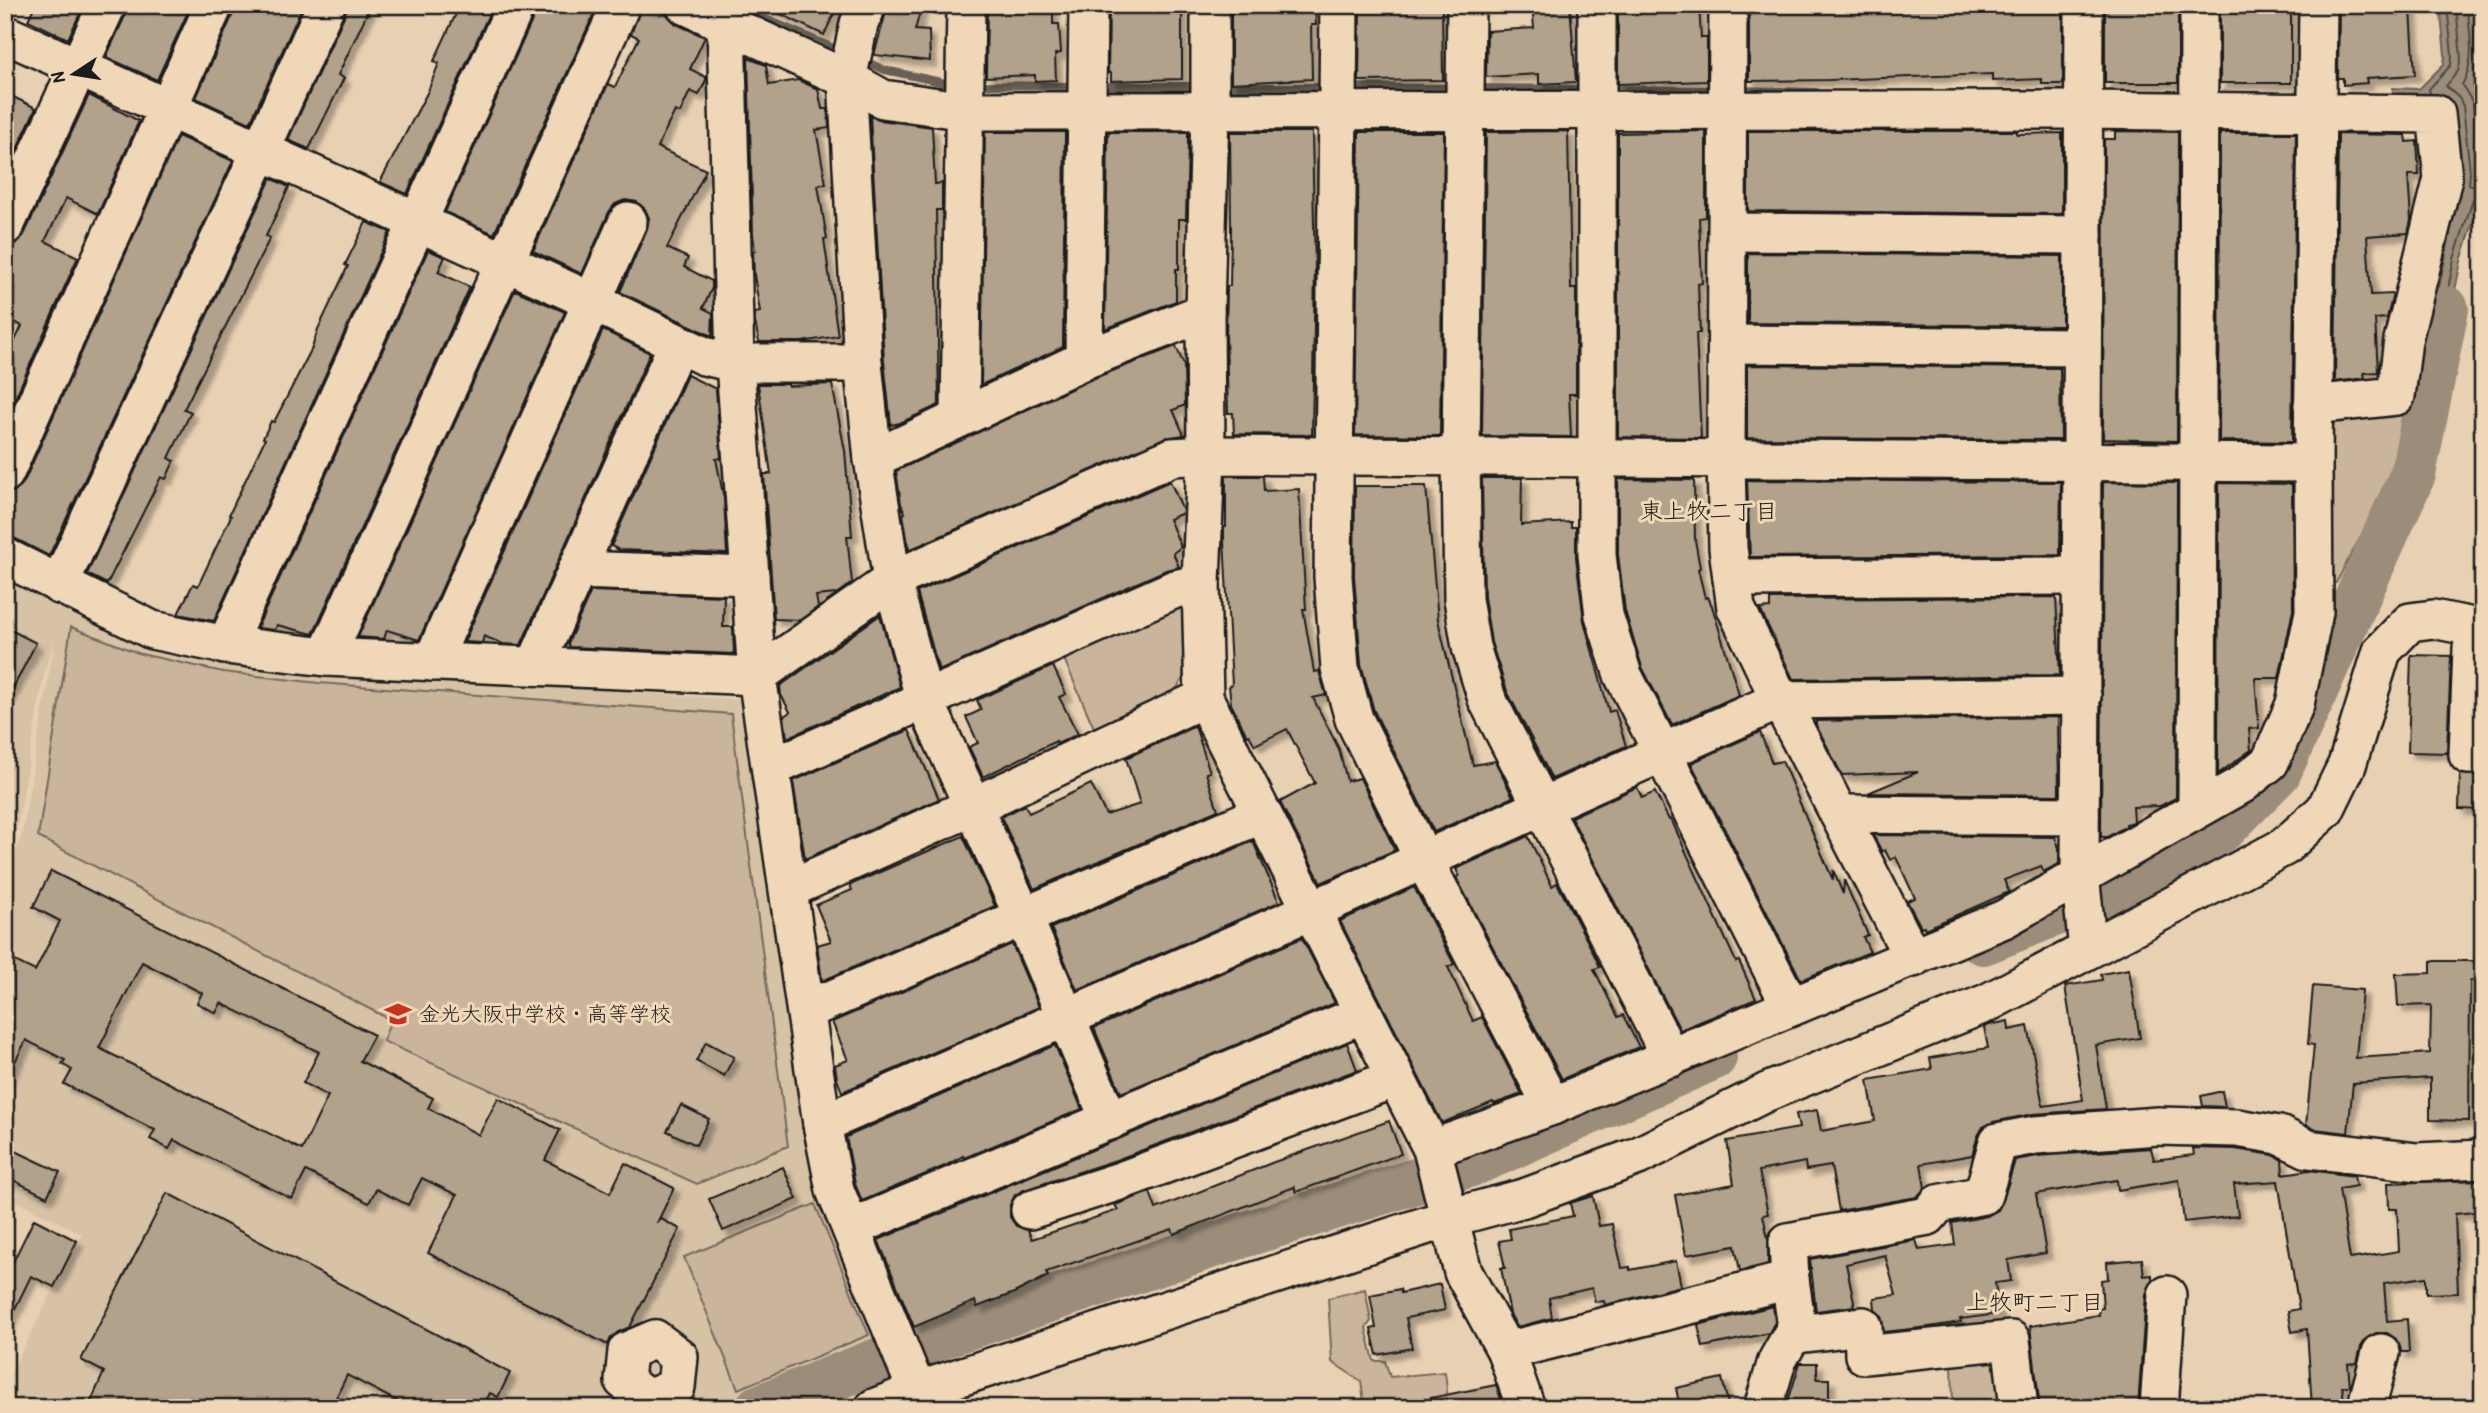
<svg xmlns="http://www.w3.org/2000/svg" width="2488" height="1413" font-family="'Patrick Hand','Klee One',sans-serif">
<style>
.built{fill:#d8c2a6}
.green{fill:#cab59c;stroke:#73685c;stroke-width:2}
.water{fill:#9c8d7a;stroke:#696054;stroke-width:2}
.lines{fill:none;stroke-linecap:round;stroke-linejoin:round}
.shore{stroke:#4f4942;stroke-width:2}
.stream{stroke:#696054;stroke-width:8}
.river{stroke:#9c8d7a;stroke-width:46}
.building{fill:#b2a18b;stroke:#1c1c1c;stroke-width:2;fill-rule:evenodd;filter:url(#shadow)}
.minor-casing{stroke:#1c1c1c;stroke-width:42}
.minor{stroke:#f0d7b8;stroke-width:37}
.labels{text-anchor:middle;stroke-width:6;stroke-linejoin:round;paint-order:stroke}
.poi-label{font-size:21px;fill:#1c1c1c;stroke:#f0d7b8;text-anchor:start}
.neighbourhood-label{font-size:23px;fill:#1c1c1c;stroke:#f0d7b8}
</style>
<defs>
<filter id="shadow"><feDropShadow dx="6" dy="6" stdDeviation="2" flood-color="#0004"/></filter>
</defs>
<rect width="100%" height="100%" fill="#e8d0b2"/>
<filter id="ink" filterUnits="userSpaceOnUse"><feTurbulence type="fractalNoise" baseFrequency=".0143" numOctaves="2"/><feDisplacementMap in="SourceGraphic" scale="14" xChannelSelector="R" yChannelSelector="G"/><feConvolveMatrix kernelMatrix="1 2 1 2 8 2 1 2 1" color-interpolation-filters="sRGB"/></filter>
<g filter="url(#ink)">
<!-- built -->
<polygon class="built" points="5,568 66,602 64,609 143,644 316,670 746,700 816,1191 877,1339 723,1408 40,1408 5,1391 5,1384 82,1234 5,1195 5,873 21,839 55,639 45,669 17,829 5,856"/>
<!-- green -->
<g class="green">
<polygon points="2410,406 2402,459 2336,583 2323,583 2332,408"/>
<polygon points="1183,597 1189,614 1183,678 1169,701 1097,735 1061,652"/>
<polygon points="71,627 141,654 223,672 319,683 731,714 788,1146 697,1184 383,1041 391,1020 38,837"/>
<polygon points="815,1204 869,1335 738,1389 684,1257"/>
<polygon points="1365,1289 1371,1321 1366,1328 1374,1361 1385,1361 1390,1377 1445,1372 1447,1389 1441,1408 1365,1408 1361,1381 1332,1362 1328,1298"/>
<polygon points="2001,1358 2003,1408 1953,1408 1952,1359"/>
</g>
<!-- water -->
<polygon class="water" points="2440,5 2483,5 2483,191 2461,261 2439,368 2414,373 2447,109 2392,102 2393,88 2419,89 2444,64 2445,55"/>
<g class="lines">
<!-- shore -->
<g class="shore">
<polyline points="2456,5 2461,58 2458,71 2446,86 2459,98 2463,106 2470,172 2469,184 2473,186 2483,185"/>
<path d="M2467,5C2470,34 2476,60 2462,85L2473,103L2483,174"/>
<polyline points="2430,94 2429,89 2451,65 2452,55 2447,5"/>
<polyline points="2450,234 2424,359 2427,363 2434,360 2454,259 2473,199 2477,195 2483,193"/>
</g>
<!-- stream -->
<g class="stream">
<polyline points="741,8 845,53"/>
<polyline points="860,59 885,70 955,85"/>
<polyline points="975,85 1078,86"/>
<polyline points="1098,86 1200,86"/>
<polyline points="1220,87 1330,87"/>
<polyline points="1346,87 1456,88"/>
<polyline points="1476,88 1589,89"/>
<polyline points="1605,89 1718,90"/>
<polyline points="1738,90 1816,92"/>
</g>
<!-- river -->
<g class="river">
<polyline points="1983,942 2157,873 2224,828 2278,773 2413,474 2446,309"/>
<polyline points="758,1408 944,1335 1240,1236 1474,1163 1714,1057"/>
</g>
</g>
<!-- building -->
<g class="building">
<polygon points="35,5 84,5 68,39 28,20"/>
<polygon points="128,5 191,5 157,80 106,57 126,14"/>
<polygon points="235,5 256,5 271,12 274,5 303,5 250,123 196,98 233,14"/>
<polygon points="347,5 371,5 338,75 344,78 309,149 288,140 345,14"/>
<polygon points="460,5 493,5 407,194 380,182 428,91 439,63 434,61"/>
<polygon points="537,5 598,5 494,234 445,212 535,14"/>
<polygon points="642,5 650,5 666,13 676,24 705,37 690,69 706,77 706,80 699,95 690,91 680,113 675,111 657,147 706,170 667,248 688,258 684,267 712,281 712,288 703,308 713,313 712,336 620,292 647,229 649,218 645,209 637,202 625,200 615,204 609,212 582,274 533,251 608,84 615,87 639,38 631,34"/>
<polygon points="762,5 838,5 824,35"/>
<polygon points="888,5 922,5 915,30 929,31 930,61 874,55"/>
<polygon points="987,5 1053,5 1053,24 1059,24 1061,53 1055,54 1056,80 1035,81 1035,75 986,77"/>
<polygon points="1109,5 1182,5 1182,79 1111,81 1111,73 1108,73"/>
<polygon points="1231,5 1315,5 1316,25 1311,25 1312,79 1231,83"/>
<polygon points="1360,5 1442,5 1443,80 1359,81"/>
<polygon points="1532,5 1570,5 1576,82 1539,84 1539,74 1486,77 1487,31 1534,28"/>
<polygon points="1618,5 1699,5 1701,38 1707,38 1707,81 1618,84"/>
<polygon points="1749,5 2063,5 2063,84 2042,84 2042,79 1992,81 1992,74 1829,80 1749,81"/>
<rect x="2105" y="5" width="73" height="78"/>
<rect x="2220" y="5" width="71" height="78"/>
<polygon points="2339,5 2407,5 2407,9 2411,9 2415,75 2366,78 2367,83 2343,85 2343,78 2338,78"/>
<polygon points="748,58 766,65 769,85 798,80 818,89 822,109 828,109 829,128 816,130 826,184 818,185 827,239 824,239 838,336 802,342 759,342 755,322 755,313 760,312 754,275 753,251 755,251 753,234"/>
<polygon points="5,93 36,108 5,175"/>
<polygon points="89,95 139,121 98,214 66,198 45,241 78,257 5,421 5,361 22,326 5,317 5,247 17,243 24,235"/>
<polygon points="870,116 880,120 932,127 935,184 942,183 942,210 936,210 939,405 900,423 891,425 884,361"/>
<polygon points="1568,131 1571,289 1576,289 1576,394 1569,394 1571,437 1482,436 1486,132"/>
<polygon points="1706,131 1706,217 1699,218 1702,283 1698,284 1700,333 1696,333 1701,438 1618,437 1618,133"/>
<polygon points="1748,131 2017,131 2017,134 2062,133 2062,214 1748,211"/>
<polygon points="2115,131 2178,132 2177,441 2103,439 2104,139 2115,139"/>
<polygon points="985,132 1065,132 1063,347 981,385"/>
<polygon points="1108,132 1188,132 1188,146 1186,219 1179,219 1179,269 1176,269 1176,301 1105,329"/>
<polygon points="1230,132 1312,132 1315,269 1312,435 1234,434 1233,413 1228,413 1226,336 1227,286 1230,286 1231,230"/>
<polygon points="1359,132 1444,132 1440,436 1355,435"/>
<polygon points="2220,133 2296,133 2292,442 2219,441"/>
<polygon points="2338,134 2406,135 2407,142 2417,141 2419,175 2408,175 2411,220 2408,233 2367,236 2371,295 2393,294 2387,318 2375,319 2378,372 2364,373 2365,378 2335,382"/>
<polygon points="178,136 233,161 49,556 14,538 5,536 5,494 17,490 24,482"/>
<polygon points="271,178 289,187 266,236 270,238 184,409 191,412 169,458 174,461 166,479 161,477 107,584 87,574"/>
<polygon points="366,222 390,232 214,621 178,614 193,584 198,586 231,516 229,515 236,500 265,439 263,438 271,421 274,422 312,348 318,329 348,266 345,265"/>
<polygon points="428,250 445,257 438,272 470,287 313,634 277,625 275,630 257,628"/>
<polygon points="1748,253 2062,256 2062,326 1748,323"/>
<polygon points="515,290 565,312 419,640 387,630 384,639 358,637"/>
<polygon points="603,330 650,353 521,645 503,644 484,636 482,643 464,642"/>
<polygon points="1176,346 1184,366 1185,405 1173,410 1184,435 1164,438 909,550 903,514 905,513 901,504 896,471 1092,379"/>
<polygon points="1747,365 2060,368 2061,440 1747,438"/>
<polygon points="687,375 716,389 721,458 716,459 724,499 727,554 619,550 611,546"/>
<polygon points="758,384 788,384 788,386 832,384 845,451 852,536 847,536 852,583 836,594 816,596 818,607 800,620 774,619 764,474 771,474"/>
<polygon points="1226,476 1263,476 1264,491 1299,489 1306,609 1303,609 1314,672 1319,671 1326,695 1313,698 1339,749 1347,781 1360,778 1395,850 1321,883 1280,802 1315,783 1287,729 1255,745 1249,735 1247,736 1231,704 1229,686 1232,685 1224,541 1224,527 1226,527"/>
<polygon points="1482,478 1522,478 1521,525 1571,522 1571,527 1576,527 1576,557 1584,621 1609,712 1615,710 1626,746 1552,779 1507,691 1491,642 1484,597"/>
<polygon points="1618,479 1694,480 1695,540 1700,568 1698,569 1705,598 1708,597 1712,606 1739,695 1672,725 1642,667 1625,611 1618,554"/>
<polygon points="1747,480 2061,482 2060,555 1750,557"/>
<polygon points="1170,481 1183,511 1183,513 1169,519 1181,547 1173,553 1179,567 1166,570 939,671 917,592"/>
<polygon points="2103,482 2177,483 2176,798 2160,806 2133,807 2134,822 2126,824 2126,826 2107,837 2101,837"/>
<polygon points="2219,483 2292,484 2293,610 2279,678 2255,678 2259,728 2249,729 2251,750 2218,774"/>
<polygon points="1355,486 1426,486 1438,620 1473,765 1495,761 1513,797 1434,832 1374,711 1361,664 1354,576"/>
<polygon points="591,591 724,596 723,627 733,627 734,654 569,647 568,643"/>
<polygon points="2056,597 2060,675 1793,679 1760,609 1770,608 1770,599"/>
<polygon points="880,615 900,687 787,738 784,716 790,712 781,695 780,686"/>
<polygon points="5,627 36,643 5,704"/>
<polygon points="2411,655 2451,656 2447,753 2408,752"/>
<polygon points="1053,666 1066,694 1059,697 1078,734 1057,744 1056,741 983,777 969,747 978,743 966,717 981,710 977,700"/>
<polygon points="2058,717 2059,795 1868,793 1918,772 1842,775 1816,725 1816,721"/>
<polygon points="1195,726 1210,772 1206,773 1218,810 1034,889 1001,817 1025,805 1029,813 1091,784 1106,815 1140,804 1126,758"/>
<polygon points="909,730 939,799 805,859 793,781"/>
<polygon points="1760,732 1772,763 1782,761 1833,880 1833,870 1843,894 1844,880 1868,935 1863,937 1870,952 1801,980 1691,763"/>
<polygon points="2460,774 2483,776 2483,810 2459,809"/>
<polygon points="1637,787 1642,798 1655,792 1669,820 1671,819 1736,962 1739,961 1756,999 1680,1030 1571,817"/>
<polygon points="1873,835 2055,837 2059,848 2059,864 2043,872 2041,866 2004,880 2009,892 1925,929 1924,926 1921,927 1907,901 1915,898 1896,857 1890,860 1885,850 1882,852"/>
<polygon points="963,836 995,906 822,981 817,945 831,941 816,905 852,890 850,885"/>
<polygon points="1528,836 1552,886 1557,883 1591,948 1600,967 1594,969 1618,1017 1623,1015 1639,1047 1562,1079 1456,877 1459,876 1456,869"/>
<polygon points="1253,841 1279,902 1077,990 1051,928"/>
<path d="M51,871L374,1035L360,1061L433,1098L428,1108L479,1135L498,1098L560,1130L545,1160L610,1193L625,1163L674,1188L658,1221L661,1219L680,1229L630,1327L618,1332L611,1338L608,1345L428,1253L457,1195L422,1178L408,1205L376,1189L369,1203L306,1171L292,1199L174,1140L169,1149L150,1139L155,1130L64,1084L72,1070L62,1064L65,1060L26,1040L5,1082V976L13,960L35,971L60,921L33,907ZM142,962L202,993L197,1003L216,1013L221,1003L319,1052L303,1083L328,1096L302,1150L99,1048Z"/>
<polygon points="1414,887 1454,964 1448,967 1473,1021 1482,1017 1522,1094 1494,1104 1493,1102 1442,1123 1340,921"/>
<polygon points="1302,938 1335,1003 1121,1093 1094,1028"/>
<polygon points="1012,944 1039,1007 842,1092 837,1079 835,1065 848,1060 832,1022"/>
<polygon points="2431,961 2483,961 2483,981 2470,981 2469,1121 2430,1120 2430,1078 2353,1083 2348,1133 2314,1129 2306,1125 2314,1045 2308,1044 2313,986 2362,990 2356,1058 2430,1053 2431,1005 2398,1006 2396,974 2431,973"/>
<polygon points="2129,969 2140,1038 2096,1045 2106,1109 2033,1114 1993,1122 1983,1127 1978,1136 1972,1155 1921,1164 1925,1188 1917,1197 1839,1211 1831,1166 1806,1170 1805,1162 1759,1171 1768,1214 1763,1215 1768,1239 1768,1264 1740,1271 1735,1246 1686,1255 1675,1195 1734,1184 1727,1141 1799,1128 1796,1114 1817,1110 1821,1131 1875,1121 1868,1080 1932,1069 1930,1058 1988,1048 1984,1027 1989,1025 2008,1021 2009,1030 2028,1026 2043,1106 2083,1100 2065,986 2102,980 2101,974"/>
<polygon points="706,1042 734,1057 724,1076 696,1061"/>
<polygon points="1347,1043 1357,1070 1116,1160 1024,1190 1015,1195 1010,1205 1010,1217 1016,1226 1028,1230 1032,1239 1118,1210 1115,1205 1150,1192 1156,1209 1274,1162 1389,1121 1401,1154 1296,1192 1294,1187 1174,1234 1172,1229 1046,1272 1048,1276 1014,1293 977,1307 975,1301 914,1327 878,1240"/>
<polygon points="1055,1045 1082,1109 964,1158 963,1156 945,1166 862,1201 855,1184 846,1137"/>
<polygon points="2222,1091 2225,1107 2203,1106 2201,1096"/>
<polygon points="681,1105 709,1119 696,1145 667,1131"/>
<polygon points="5,1146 60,1172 47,1197 5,1176"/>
<polygon points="2151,1148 2154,1160 2194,1155 2193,1148 2235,1149 2273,1155 2282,1160 2283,1174 2309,1170 2354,1176 2356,1186 2339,1189 2350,1259 2399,1251 2397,1209 2389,1209 2388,1183 2483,1180 2483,1211 2455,1214 2458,1293 2426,1294 2426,1277 2384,1283 2387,1321 2407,1319 2409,1352 2401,1352 2396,1339 2387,1333 2376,1333 2367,1338 2361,1347 2357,1363 2348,1364 2350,1386 2342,1386 2345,1408 2312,1408 2307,1329 2292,1332 2288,1311 2299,1309 2278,1181 2234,1184 2238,1216 2184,1222 2179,1180 2118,1190 2117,1180 2036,1194 2046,1253 2008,1260 2011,1281 1995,1283 1999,1314 1960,1319 1961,1322 1929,1327 1884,1332 1881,1315 1875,1310 1874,1298 1896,1295 1885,1255 1846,1264 1855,1306 1816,1311 1810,1259 1916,1240 1919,1250 1955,1245 1952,1223 1987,1216 1998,1210 2003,1201 2015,1160 2038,1156"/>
<polygon points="783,1167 797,1199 723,1231 709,1199"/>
<polygon points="167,1193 510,1373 498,1397 490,1393 482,1408 410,1408 347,1375 331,1408 88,1408 104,1372 81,1360"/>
<polygon points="1593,1196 1599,1226 1612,1224 1622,1268 1630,1267 1630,1270 1676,1261 1681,1286 1605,1305 1604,1301 1595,1302 1592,1288 1549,1298 1552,1318 1517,1327 1510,1314 1501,1268 1505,1268 1499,1241 1511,1239 1509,1229 1573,1216 1570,1203"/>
<polygon points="34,1219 77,1241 54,1287 31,1276 5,1329 5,1278"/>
<polygon points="2142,1259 2144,1276 2152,1275 2152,1281 2146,1294 2138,1408 2040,1408 2030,1326 2099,1315 2098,1309 2103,1308 2101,1280 2108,1279 2107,1262"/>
<polygon points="1440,1284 1445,1310 1406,1318 1412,1348 1377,1355 1371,1329 1376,1328 1370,1295 1400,1289 1401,1293"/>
<polygon points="1773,1306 1775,1322 1769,1333 1703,1347 1698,1325"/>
<polygon points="1800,1363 1817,1363 1817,1379 1829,1379 1829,1408 1786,1408"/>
<polygon points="1722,1378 1729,1408 1680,1408 1676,1388"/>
<polygon points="1496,1385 1504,1408 1431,1408 1430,1398"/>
</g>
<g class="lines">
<!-- minor casing -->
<g class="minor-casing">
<g id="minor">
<polyline points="685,5 847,79 883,99 966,111 2084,110 2436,114 2443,178 2403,340 2396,396 2313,405"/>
<polyline points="732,5 726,24 735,363 757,676 822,1124 835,1190 917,1391"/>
<polyline points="867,5 859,24 847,79 863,363 873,459 892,580 925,701 1023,916 1110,1121"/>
<polyline points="1210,5 1210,110 1205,312 1206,455 1201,583 1204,698 1432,1149 1463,1272 1506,1351 1526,1408"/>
<polyline points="1339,5 1333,577 1340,668 1354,719 1424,860 1552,1106"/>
<polyline points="1466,5 1461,457 1463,599 1471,647 1487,699 1671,1058"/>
<polyline points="1597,5 1597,555 1604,615 1623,675 1791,1007"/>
<polyline points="1728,5 1726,460 1728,548 1736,608 1780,700 1913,958"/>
<polyline points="2084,5 2080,875 2088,949"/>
<polyline points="5,34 591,301 704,356 735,363 863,363"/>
<polyline points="5,226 107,5"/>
<polyline points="1728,232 2083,235"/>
<polyline points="1727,344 2082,347"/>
<polyline points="1084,360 1088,5"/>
<polyline points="960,417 966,5"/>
<polyline points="873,459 1084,360 1205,312"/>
<polyline points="5,473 214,5"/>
<polyline points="5,557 152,630 226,645 326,657 757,676 892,580 1172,457 1206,455 2313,463"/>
<polyline points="577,570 678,343"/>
<polyline points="1732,578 2081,576"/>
<polyline points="59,585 261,150 326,5"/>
<polyline points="226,645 516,5"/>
<polyline points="2472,648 2468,755 2483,755"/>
<polyline points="326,657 621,5"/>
<polyline points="432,662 628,221"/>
<polyline points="535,666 577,570 750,576"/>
<polyline points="771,768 1175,589 1201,583"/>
<polyline points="2197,808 2199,5"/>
<polyline points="1840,814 2080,816"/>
<polyline points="789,889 974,806 1204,698"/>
<polyline points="807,1010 1262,814"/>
<polyline points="822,1124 1310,911 1780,700 2082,696"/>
<polyline points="1432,1149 1552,1106 2004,919 2241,785 2270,762 2295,704 2314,612 2313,463 2318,5"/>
<polyline points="1030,1210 1123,1180 1396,1078"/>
<polyline points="851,1228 1363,1014"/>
<polygon points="655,1339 679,1357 676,1387 648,1399 624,1381 627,1351"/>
<polyline points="1506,1351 1790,1280"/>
<polyline points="874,1408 917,1391 1449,1218 1524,1198 1638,1156 1767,1092 1987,1003 2284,847 2325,810 2347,765 2382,651 2410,622 2433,619 2483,629"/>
<polyline points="1763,1408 1777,1361 1797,1326"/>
<polyline points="2019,1408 2011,1340 1864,1355 1863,1326 1798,1334 1790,1280 1788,1242 1928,1216 1938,1204 1983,1195 1998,1142 2035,1135 2158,1126 2237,1128 2279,1135 2308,1149 2417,1162 2483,1159"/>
<polyline points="2159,1408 2167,1295"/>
<polyline points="2370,1408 2369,1397 2381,1353"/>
</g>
</g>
<!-- minor -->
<use href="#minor" class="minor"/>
</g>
</g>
<!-- icons -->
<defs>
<g id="school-bare" transform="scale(2.1)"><path d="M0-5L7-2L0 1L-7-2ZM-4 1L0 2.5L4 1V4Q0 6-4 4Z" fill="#c8321e" stroke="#f0d7b8" stroke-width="2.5" paint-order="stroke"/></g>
</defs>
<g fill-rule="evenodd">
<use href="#school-bare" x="398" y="1014"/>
</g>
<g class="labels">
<!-- poi labels -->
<g class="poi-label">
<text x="419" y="1021">金光大阪中学校・高等学校</text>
</g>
<!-- neighbourhood labels -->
<g class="neighbourhood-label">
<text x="1709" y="519">東上牧二丁目</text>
<text x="2035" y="1310">上牧町二丁目</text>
</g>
</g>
<!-- margin -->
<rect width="2488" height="1413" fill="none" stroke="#f0d7b8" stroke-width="28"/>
<rect x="14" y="14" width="2460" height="1385" fill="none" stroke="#1c1c1c" stroke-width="2.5" filter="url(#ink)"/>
<!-- north arrow -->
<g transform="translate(74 74) rotate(258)" stroke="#f0d7b8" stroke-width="5" paint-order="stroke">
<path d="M0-5L12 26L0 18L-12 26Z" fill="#1c1c1c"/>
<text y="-10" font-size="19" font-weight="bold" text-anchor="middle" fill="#1c1c1c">N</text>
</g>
</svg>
